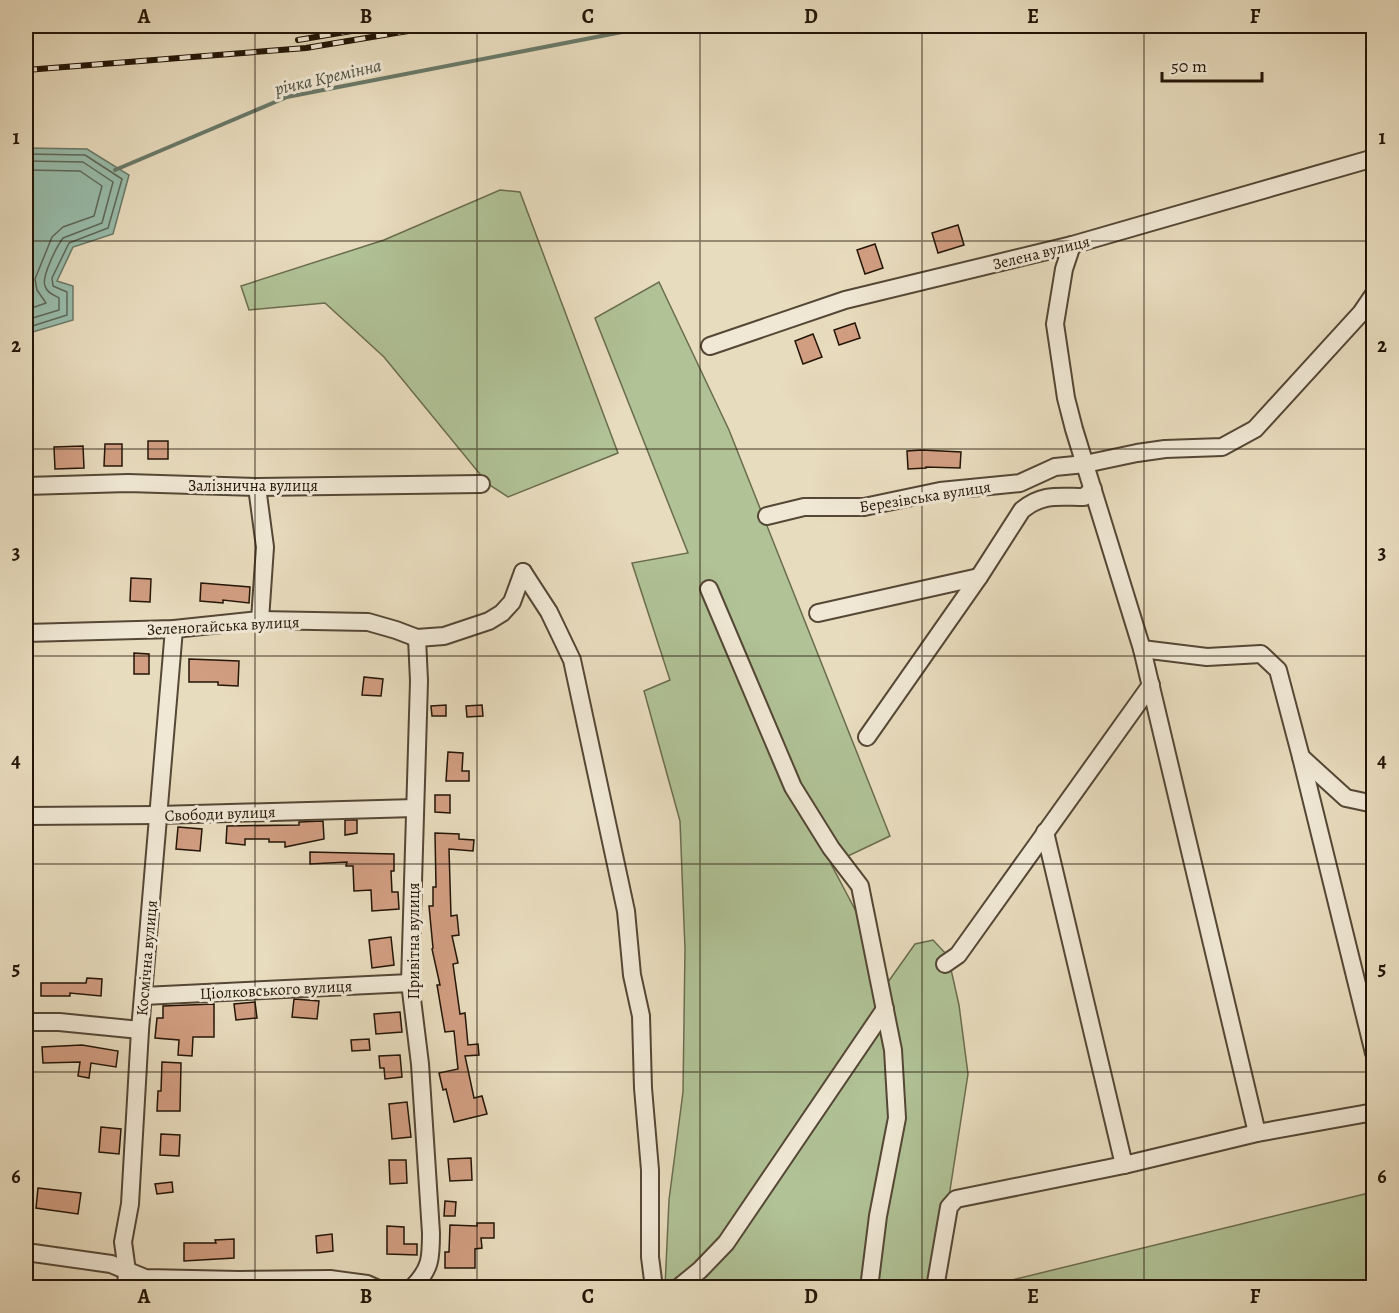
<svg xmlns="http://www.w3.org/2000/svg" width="1399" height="1313" font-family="Alegreya,serif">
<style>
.green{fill:#b0c296;stroke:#6a6c4e;stroke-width:1.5}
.water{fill:#98bcab;stroke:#697969;stroke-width:1.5}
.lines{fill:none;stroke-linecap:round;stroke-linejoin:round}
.shore{stroke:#5e6859;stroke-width:1.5}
.stream{stroke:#697969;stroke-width:4}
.building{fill:#d29e82;stroke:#231507;stroke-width:1.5}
.minor-casing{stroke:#544735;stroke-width:20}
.minor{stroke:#f0e8d5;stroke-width:16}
.rail-casing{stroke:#231507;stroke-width:6}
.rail{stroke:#f0e8d5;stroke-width:4;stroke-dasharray:11;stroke-linecap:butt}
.grid{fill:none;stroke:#231507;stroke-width:1.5;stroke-opacity:0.55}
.labels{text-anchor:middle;stroke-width:6;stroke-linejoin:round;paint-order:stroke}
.street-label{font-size:16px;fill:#231507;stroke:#f0e8d5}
.water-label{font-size:18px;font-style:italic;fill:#4c4f40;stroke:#f0e8d5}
.neatline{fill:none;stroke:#231507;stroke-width:2}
.grid-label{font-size:20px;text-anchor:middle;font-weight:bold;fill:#231507}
</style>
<rect width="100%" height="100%" fill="#e8dcbe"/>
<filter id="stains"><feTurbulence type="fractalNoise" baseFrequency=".00333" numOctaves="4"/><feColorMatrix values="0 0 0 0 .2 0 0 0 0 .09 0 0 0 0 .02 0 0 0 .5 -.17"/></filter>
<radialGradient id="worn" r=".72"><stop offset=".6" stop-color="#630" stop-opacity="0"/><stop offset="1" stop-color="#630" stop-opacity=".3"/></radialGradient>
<!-- green -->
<g class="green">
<polygon points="500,190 520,192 618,453 508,497 488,484 384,357 325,303 249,310 241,286 384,240"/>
<polygon points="659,282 729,430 890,836 831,864 859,917 881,992 915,944 933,940 948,956 959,1005 968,1074 935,1287 664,1287 665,1287 669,1200 683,1092 685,949 680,821 644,691 670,680 632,563 688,553 595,318"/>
<polygon points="1373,1192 1373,1287 983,1287"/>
</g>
<!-- water -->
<polygon class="water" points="26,148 87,149 129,175 113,234 73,247 57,281 73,286 73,320 26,334"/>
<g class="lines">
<!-- shore -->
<g class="shore">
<polyline points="26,154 85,155 122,179 108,228 69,243 52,278 53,286 67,292 67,315 26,328"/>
<path d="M26,161L83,162L113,182L102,223L63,238C57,246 41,277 45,286C47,293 54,295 59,298V310L26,320"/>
<polyline points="26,170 80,171 102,186 94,216 63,227 52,237 35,279 37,290 46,303 26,310"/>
</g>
<!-- stream -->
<polyline class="stream" points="115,170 287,97 653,26"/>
</g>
<!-- building -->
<g class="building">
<polygon points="958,225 964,245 938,253 932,233"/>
<polygon points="875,244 883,268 865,274 857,250"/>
<polygon points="855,323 860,338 839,345 834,330"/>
<polygon points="813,334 822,357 803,364 795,341"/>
<rect x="148" y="441" width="20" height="18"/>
<polygon points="105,444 122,444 122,466 104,466"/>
<polygon points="83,446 84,468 55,469 54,447"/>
<polygon points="922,450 961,452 960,468 926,467 926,468 908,469 907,451"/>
<polygon points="131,578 151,579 150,602 130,601"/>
<polygon points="201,583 250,587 249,603 223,600 223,603 200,601"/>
<polygon points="134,653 149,654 149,674 134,674"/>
<polygon points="189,659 239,661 238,686 218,685 218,682 189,682"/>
<polygon points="364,677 383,679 381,696 362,695"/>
<polygon points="446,705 446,716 432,716 431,706"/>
<polygon points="482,705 483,716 467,717 466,706"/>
<polygon points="448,752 463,753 462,771 469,771 469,781 446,781"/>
<polygon points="435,795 450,795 450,813 435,812"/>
<polygon points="345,820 357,820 357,833 345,835"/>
<polygon points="323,821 324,839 285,847 285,842 269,842 269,839 245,839 245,845 226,843 227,826 299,825 299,822"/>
<polygon points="178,827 202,829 200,851 176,849"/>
<polygon points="435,833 459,834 459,839 474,840 473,851 449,849 451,916 457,915 459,935 452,936 458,963 453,964 460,1014 465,1013 468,1045 478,1044 479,1055 465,1056 474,1098 482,1096 487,1114 454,1122 446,1089 443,1090 439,1073 458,1069 454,1031 445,1032 437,985 440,985 432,949 433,948 429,906 433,906 433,887 436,887"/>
<polygon points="310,852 394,854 394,871 391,871 392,892 398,892 399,909 372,911 371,890 354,891 353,866 346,866 347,862 310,864"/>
<polygon points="391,937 394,965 372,968 369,940"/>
<polygon points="87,978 102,979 101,996 70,993 70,996 41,996 41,983 86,983"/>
<polygon points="294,999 319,1001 317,1019 292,1017"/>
<polygon points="255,1002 257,1018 236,1020 234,1004"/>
<polygon points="214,1004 214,1037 193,1037 192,1056 178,1055 179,1040 155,1038 157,1018 163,1018 163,1006"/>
<polygon points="400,1012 402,1032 376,1034 374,1014"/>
<polygon points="369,1039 370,1050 352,1051 351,1040"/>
<polygon points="82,1045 118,1051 116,1067 91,1063 89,1078 78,1076 80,1062 43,1063 42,1047"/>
<polygon points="400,1055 402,1077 385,1079 384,1068 380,1068 379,1056"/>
<polygon points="162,1062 181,1063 180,1111 157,1111 158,1091 161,1091"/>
<polygon points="407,1102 411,1137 392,1139 389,1104"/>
<polygon points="101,1127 121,1129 119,1154 99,1152"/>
<polygon points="161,1134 180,1135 179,1156 160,1155"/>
<polygon points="471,1158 472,1180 450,1181 448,1159"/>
<polygon points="389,1160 406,1160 407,1183 390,1184"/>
<polygon points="172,1182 173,1192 157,1194 155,1184"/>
<polygon points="38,1188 81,1193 78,1214 36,1208"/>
<polygon points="445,1201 456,1202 455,1216 444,1216"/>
<polygon points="477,1223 494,1223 494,1238 481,1238 482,1248 475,1249 475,1268 445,1268 445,1252 449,1252 450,1225 477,1226"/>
<polygon points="387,1226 404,1227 404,1244 417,1244 417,1255 387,1254"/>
<polygon points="332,1234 333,1251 317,1253 316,1236"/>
<polygon points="234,1239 234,1258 184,1261 184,1243 216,1243 215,1240"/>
</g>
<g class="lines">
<!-- minor casing -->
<g class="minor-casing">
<g id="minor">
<polyline points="1072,245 1064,269 1055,324 1066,398 1074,429 1142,649 1257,1133"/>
<polyline points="710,346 845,300 1072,245 1374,158"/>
<polyline points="26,486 128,483 257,487 481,484"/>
<polyline points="257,487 265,547 260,620"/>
<polyline points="767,516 804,507 864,507 940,491 1020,483 1055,467 1085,464 1137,453 1165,449 1222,447 1255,429 1361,313 1374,294"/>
<polyline points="523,572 549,612 572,660 626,911 632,975 641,1016 643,1088 650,1170 650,1257 654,1288"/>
<polyline points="709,589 793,787 831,848 860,886 893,1050 897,1118 878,1216 869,1288"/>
<polyline points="818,613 979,577"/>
<polyline points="26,633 174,629 260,620 368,622 396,630 417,638 444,636 489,621 502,613 512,602 523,572"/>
<polyline points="1142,649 1207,657 1261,654 1278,670 1301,757 1374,1053"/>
<path d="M867,737L979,577L1022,510C1043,493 1059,497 1084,497L1093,489"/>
<polyline points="1301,757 1346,798 1374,804"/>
<polyline points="26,816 158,815 415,808"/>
<polyline points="1045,832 1124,1165"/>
<polyline points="945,964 958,955 1151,685"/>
<polyline points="143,996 410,983"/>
<polyline points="26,1022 59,1022 140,1030"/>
<polyline points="26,1252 111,1264 145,1278 239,1280 330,1279 367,1284 376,1288"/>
<polyline points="126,1288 127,1271 123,1242 130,1204 140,1030 174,629"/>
<path d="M412,1288C431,1269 431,1258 431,1233L420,1064L410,983L419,681L417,638"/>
<polyline points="678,1288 700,1270 726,1243 885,1009"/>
<polyline points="935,1288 949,1207 956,1199 1124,1165 1257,1133 1374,1112"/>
</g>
</g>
<!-- minor -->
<use href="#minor" class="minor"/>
<!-- rail casing -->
<g class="rail-casing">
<g id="rail">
<polyline points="298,40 381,26"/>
<polyline points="26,70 306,48 438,26"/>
</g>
</g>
<!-- rail -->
<use href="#rail" class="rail"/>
</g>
<!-- grid -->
<path class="grid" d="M255,26V1288M477,26V1288M700,26V1288M922,26V1288M1144,26V1288M26,241H1374M26,449H1374M26,656H1374M26,864H1374M26,1072H1374"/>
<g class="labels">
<!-- street labels -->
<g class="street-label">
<text transform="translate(1041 252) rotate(-14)" y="6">Зелена вулиця</text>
<text x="253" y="491">Залізнична вулиця</text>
<text transform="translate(925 496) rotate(-9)" y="6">Березівська вулиця</text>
<text transform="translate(223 625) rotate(-3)" y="6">Зеленогайська вулиця</text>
<text transform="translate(220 813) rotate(-2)" y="6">Свободи вулиця</text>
<text transform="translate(413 941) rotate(-90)" y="6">Привітна вулиця</text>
<text transform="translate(146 958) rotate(-85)" y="6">Космічна вулиця</text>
<text transform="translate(276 989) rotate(-3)" y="6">Ціолковського вулиця</text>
</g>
<!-- water labels -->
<g class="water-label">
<text transform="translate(328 77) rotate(-13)" y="6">річка Кремінна</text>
</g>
</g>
<!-- margin -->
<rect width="1399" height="1313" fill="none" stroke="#e8dcbe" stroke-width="66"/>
<!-- scale -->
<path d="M1162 72v9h100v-9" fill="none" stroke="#231507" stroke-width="3"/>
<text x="1171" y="72" font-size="18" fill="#231507" stroke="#f0e8d5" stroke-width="4.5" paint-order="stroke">50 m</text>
<rect x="33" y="33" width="1333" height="1247" class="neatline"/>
<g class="grid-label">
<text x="144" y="23">A</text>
<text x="366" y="23">B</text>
<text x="588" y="23">C</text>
<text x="811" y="23">D</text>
<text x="1033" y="23">E</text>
<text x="1255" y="23">F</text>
<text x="16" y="144">1</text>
<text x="1382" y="144">1</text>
<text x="16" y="352">2</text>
<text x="1382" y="352">2</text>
<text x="16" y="559">3</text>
<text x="1382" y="559">3</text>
<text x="16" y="767">4</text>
<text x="1382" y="767">4</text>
<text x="16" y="975">5</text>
<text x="1382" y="975">5</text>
<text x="16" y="1183">6</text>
<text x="1382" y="1183">6</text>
<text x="144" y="1303">A</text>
<text x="366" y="1303">B</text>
<text x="588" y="1303">C</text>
<text x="811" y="1303">D</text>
<text x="1033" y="1303">E</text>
<text x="1255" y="1303">F</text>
</g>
<rect width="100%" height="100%" filter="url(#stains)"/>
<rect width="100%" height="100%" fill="url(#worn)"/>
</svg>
